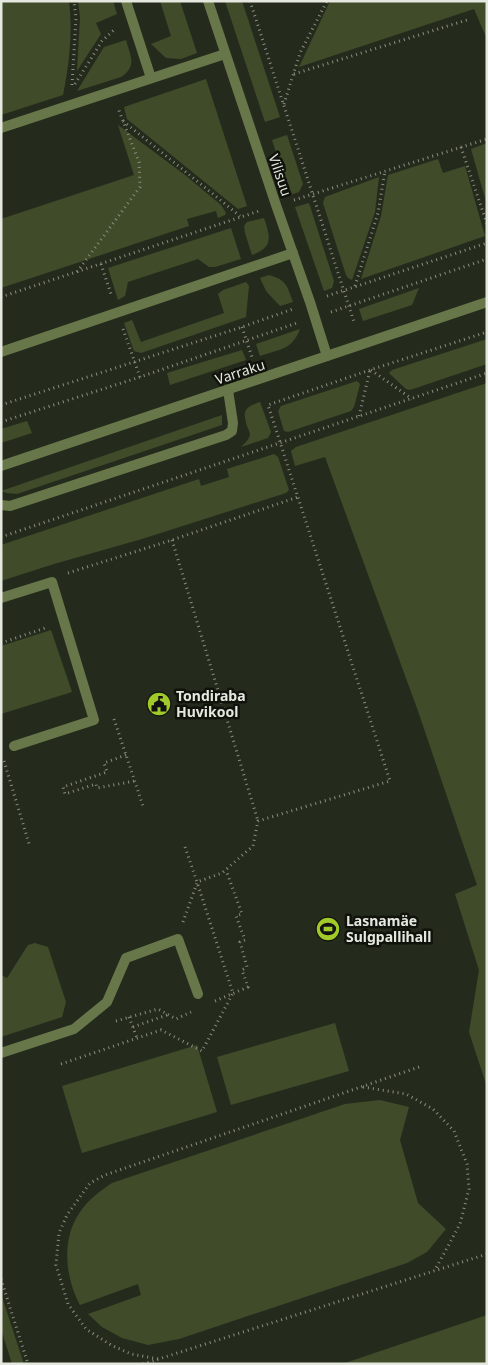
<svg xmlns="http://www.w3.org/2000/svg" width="488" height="1365" font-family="'Noto Sans',sans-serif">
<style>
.green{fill:#404b2a}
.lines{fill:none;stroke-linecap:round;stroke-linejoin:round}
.path{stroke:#8a8e83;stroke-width:3;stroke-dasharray:1 4;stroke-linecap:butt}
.service{stroke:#68774a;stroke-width:10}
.minor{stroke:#68774a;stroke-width:10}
.tertiary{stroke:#68774a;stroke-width:10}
.labels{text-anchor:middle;stroke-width:5;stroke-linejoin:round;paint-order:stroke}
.street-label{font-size:14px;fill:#e5e8df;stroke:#10120c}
.poi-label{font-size:14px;font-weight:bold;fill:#e5e8df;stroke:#10120c;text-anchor:start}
</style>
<rect width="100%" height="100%" fill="#252b1c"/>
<!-- green -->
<g class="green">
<path d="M1,1H69C73,31 69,66 63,95L1,115Z"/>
<polygon points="78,1 113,1 117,14 96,23 101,34 77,71 80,17"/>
<polygon points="160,1 180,1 197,53 181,59 166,58 151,44 171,36"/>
<polygon points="225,1 242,1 280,117 265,122"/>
<polygon points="330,1 487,1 487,39 474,9 299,67"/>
<path d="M126,40C130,56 138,66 121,77L77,91L104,47Z"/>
<polygon points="206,79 247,206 238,209 127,119 124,107"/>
<polygon points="118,125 185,175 221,205 226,213 225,215 218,218 216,211 187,219 189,226 1,288 1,219 134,175"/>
<polygon points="287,135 303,184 299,192 290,195 272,140"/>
<polygon points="487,143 487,205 471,149"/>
<polygon points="438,159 443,173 465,166 485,236 361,279 381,216 388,175"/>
<polygon points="379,177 375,212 352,280 348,278 346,275 323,203 325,197"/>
<polygon points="309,203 334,281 332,288 324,291 295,207"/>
<path d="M264,218C270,236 274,247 252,255L245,233L244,226L247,222Z"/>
<polygon points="231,228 241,259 215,267 209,267 198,259 128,282 125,296 118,300 108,268"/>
<path d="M269,275C287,280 287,286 293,302L280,306L266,291L260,278Z"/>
<polygon points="246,282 249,286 246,317 141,353 134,351 124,323 132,320 141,342 224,313 218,294 223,290"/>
<polygon points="419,288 412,305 363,321 359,309"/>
<path d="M300,329C292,350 280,349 260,356L256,344Z"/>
<polygon points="487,339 487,364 410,390 406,389 389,373 392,370"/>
<polygon points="242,350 246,360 170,385 167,373"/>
<polygon points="357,381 360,384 354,407 351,411 288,432 284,431 278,411 281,406"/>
<polygon points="487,383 487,1087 469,1032 479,970 455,894 477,885 418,711 325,457 295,466 291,451 296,447"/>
<path d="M260,402L271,432L268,438L241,447C245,443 250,439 250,434C249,431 248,428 247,426C242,410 245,407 260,402Z"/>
<polygon points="222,415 222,425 17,494 7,493 1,491"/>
<polygon points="27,421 32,433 1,443 1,429"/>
<polygon points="274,454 278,457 289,490 286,493 142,539 54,564 1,581 1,545 199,479 201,486 229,477 227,469"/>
<polygon points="51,630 72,692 1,714 1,646"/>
<polygon points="35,943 48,947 66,1002 62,1017 1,1037 1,975 7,978 28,945"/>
<polygon points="335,1023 349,1071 231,1105 217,1057"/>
<polygon points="197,1045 217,1112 82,1153 62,1086"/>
<path d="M380,1100L409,1107L400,1140L418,1203L446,1229L427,1252L407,1263L179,1339L148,1345L122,1338L102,1327L88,1314L141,1295L138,1284L80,1305C65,1277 61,1239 80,1212C88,1200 100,1191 112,1183L345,1104Z"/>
<polygon points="1,1294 24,1364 12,1364 1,1329"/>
<polygon points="487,1315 487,1364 342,1364"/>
</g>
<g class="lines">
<!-- path -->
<g class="path">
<polyline points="250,1 354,322"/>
<polyline points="294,74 467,20"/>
<polyline points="75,84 102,41 115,29"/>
<polyline points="72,85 76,18 74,1"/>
<polyline points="284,104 300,53 327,1"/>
<polyline points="123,121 240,216"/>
<polyline points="461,147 487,224"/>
<polyline points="294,200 487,139"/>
<polyline points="101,264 111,294"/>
<polyline points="77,272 140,187 139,162 118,108"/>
<polyline points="355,286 378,213 385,171"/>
<polyline points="327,296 487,243"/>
<polyline points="1,297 259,211"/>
<polyline points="331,312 487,259"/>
<polyline points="242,327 252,357"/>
<polyline points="123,329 140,377"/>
<polyline points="371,370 412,399"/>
<polyline points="1,405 242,327 293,309"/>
<polyline points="359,416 370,370"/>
<polyline points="1,422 140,377 297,323"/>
<polyline points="1,537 487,373"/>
<polyline points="172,540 258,821"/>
<polyline points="68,573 172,540 298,497"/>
<polyline points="1,643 48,627"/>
<polyline points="114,719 144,809"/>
<polyline points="126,755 104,763 107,772 63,787 65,794 96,784 97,788 135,781"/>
<polyline points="4,761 30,847"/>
<polyline points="185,847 197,882 222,873 253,846 258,821 390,781 268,405 370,370 487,332"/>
<polyline points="183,922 197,883"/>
<polyline points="215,1001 248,987 242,970 247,967 240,942 245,940 236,916 242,914 226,870"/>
<polyline points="129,1017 137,1038"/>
<polyline points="116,1021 158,1009 176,1019 191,1012"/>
<polyline points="133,1027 167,1015"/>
<polyline points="61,1064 161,1030 202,1051 233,993 197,882"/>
<polyline points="363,1087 406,1094 433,1109 454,1131 467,1164 469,1189 460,1224 435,1270"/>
<polyline points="1,1279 28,1364"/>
<polyline points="158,1359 131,1354 111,1345 86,1329 68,1304 56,1265 59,1233 67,1215 90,1183 105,1175 422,1066"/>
<polyline points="143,1364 487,1254"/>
</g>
<!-- service -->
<g class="service">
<polyline points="1,352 293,253"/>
<polyline points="1,505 10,506 226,435 232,431 233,423 228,390"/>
<polyline points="1,598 52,582 94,720 14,746"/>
<polyline points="1,1053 74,1029 107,1002 126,958 178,939 198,994"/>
</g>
<!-- minor -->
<g class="minor">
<polyline points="126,1 151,78"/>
<polyline points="208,1 276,205 310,302 327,356"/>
<polyline points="1,128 225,54"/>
</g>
<!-- tertiary -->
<polyline class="tertiary" points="1,466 487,302"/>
</g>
<!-- icons -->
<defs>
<g id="civic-disc" transform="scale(1.25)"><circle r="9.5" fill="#a1c92a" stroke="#10120c"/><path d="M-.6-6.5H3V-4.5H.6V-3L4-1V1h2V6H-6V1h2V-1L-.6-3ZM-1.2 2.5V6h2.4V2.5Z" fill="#111"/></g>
<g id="stadium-disc" transform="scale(1.25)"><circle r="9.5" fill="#a1c92a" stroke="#10120c"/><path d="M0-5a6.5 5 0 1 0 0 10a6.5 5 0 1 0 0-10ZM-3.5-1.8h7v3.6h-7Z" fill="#111"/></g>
</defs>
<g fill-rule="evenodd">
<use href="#civic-disc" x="159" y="704"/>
<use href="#stadium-disc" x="328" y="929"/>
</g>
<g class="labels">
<!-- street labels -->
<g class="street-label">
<text transform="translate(280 175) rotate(71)" y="5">Vilisuu</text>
<text transform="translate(240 372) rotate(-18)" y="5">Varraku</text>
</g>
<!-- poi labels -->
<g class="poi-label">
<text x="176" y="701">Tondiraba<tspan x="176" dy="16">Huvikool</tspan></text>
<text x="346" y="926">Lasnamäe<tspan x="346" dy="16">Sulgpallihall</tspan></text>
</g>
</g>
<!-- border -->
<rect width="488" height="1365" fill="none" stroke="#e5e8df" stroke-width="5"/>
</svg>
